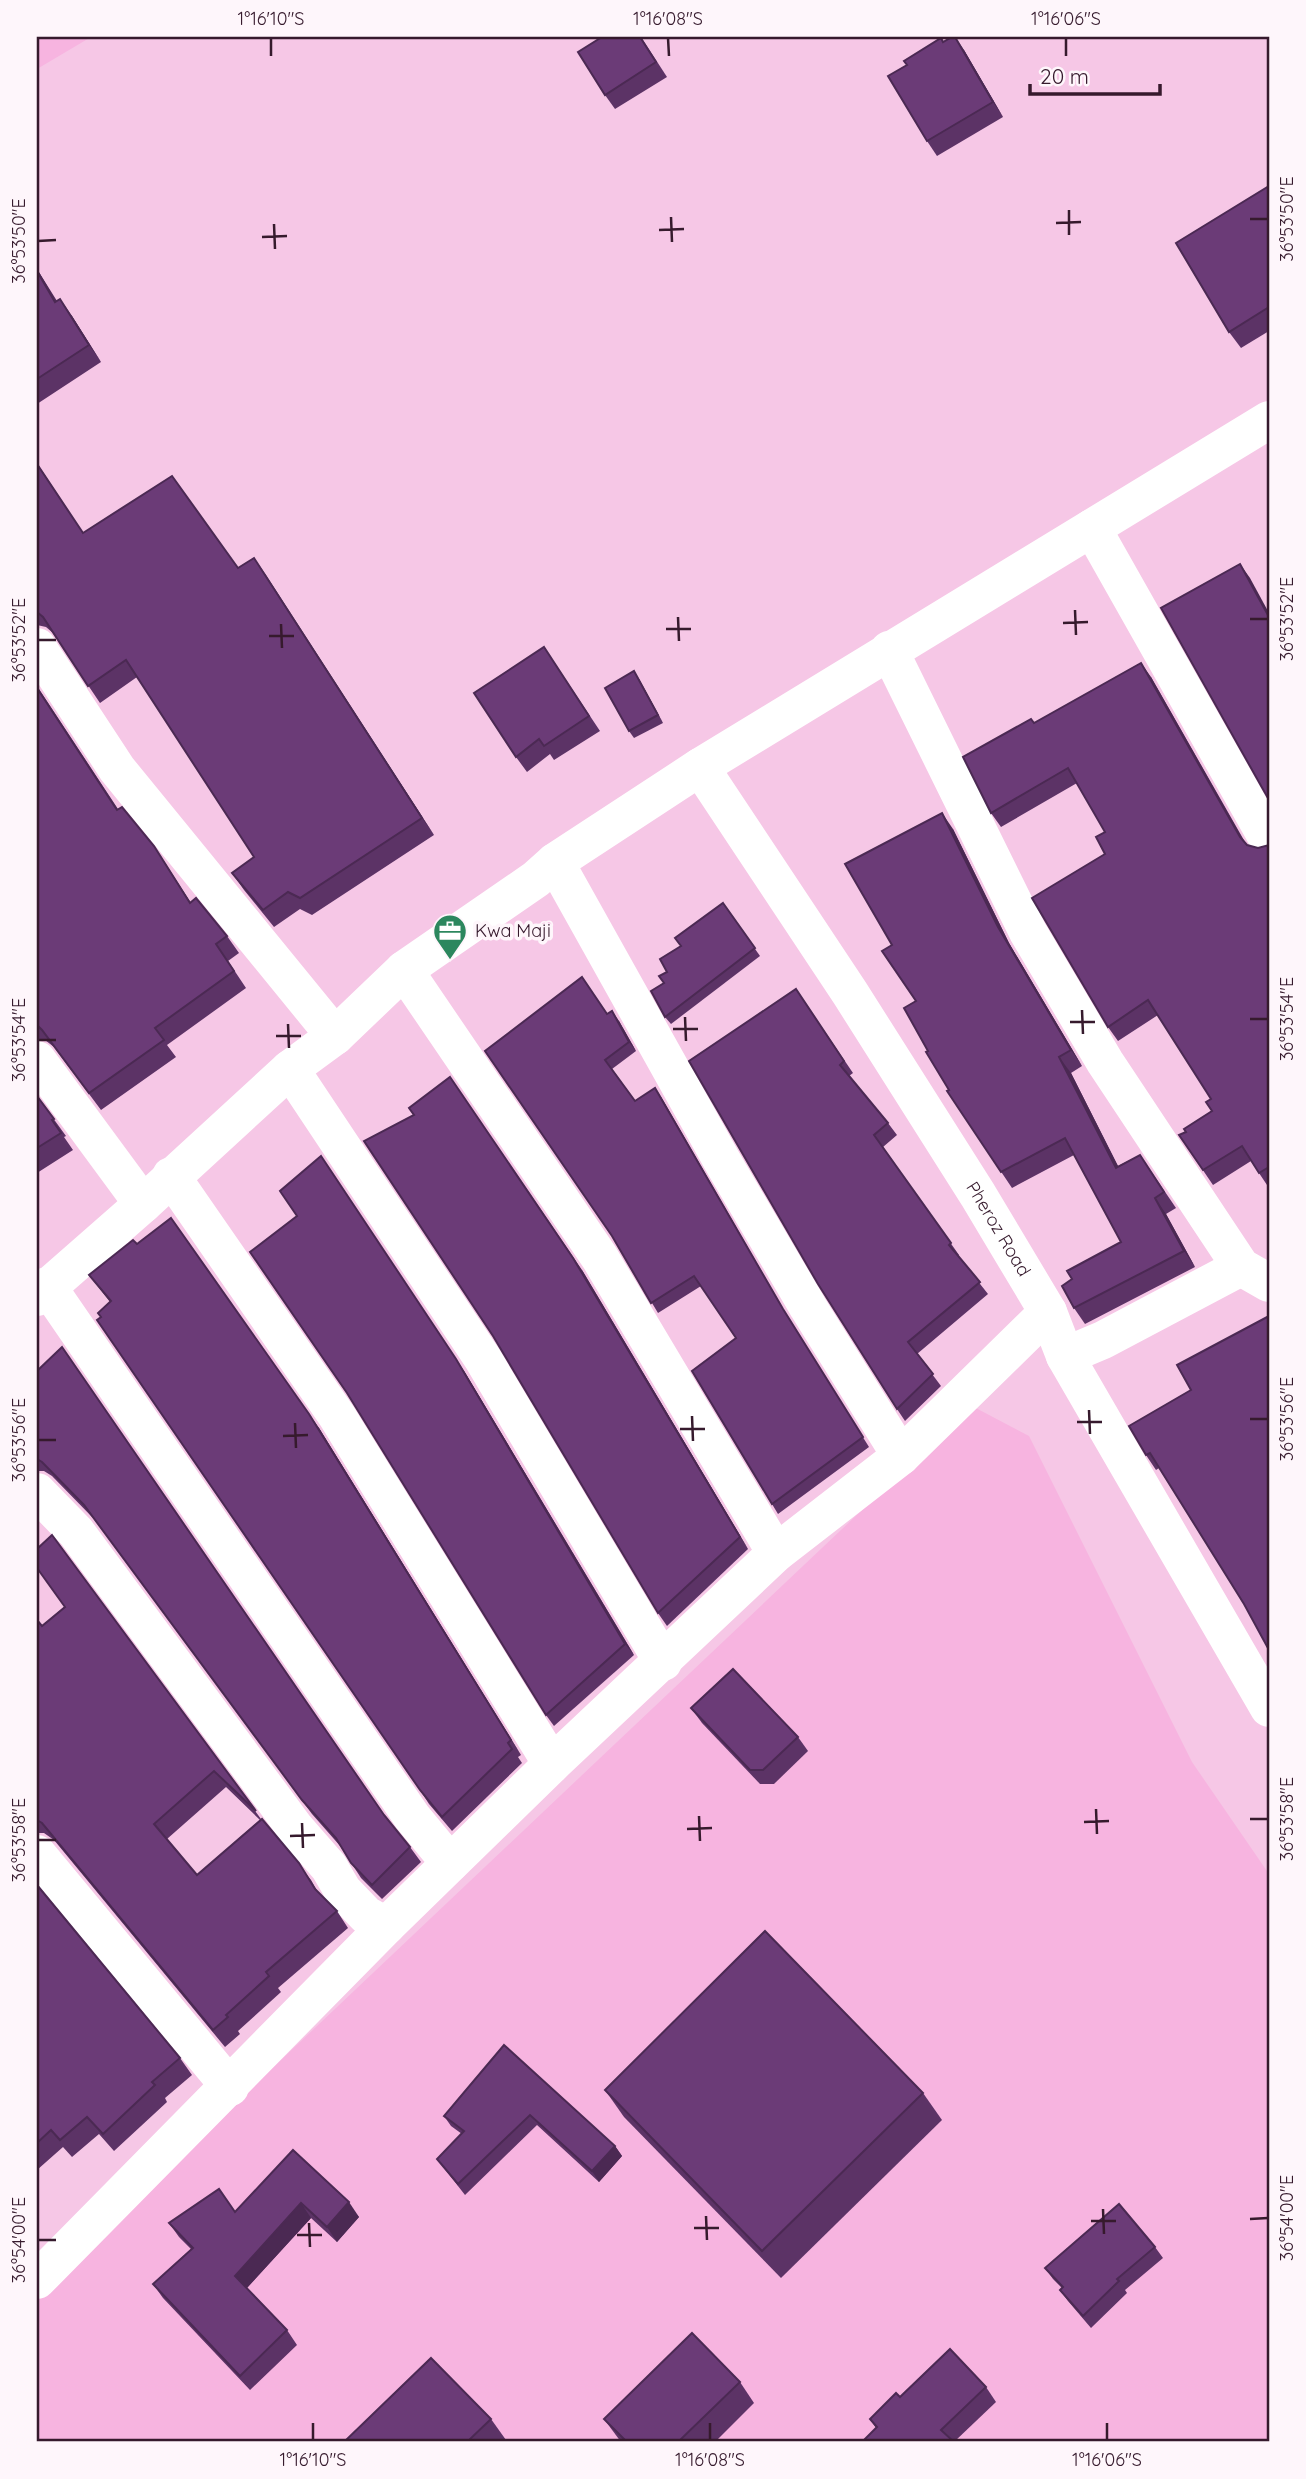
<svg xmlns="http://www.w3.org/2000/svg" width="1306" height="2479" font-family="Quicksand,sans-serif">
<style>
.built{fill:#f7b4e0}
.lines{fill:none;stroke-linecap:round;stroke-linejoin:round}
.minor{stroke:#fff;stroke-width:38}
.wall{fill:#5c3366;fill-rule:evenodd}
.shaded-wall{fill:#4b2953}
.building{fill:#6b3b77;stroke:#4b2953;stroke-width:2}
.ticks{fill:none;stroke:#361a2d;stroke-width:2.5}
.labels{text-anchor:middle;stroke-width:7;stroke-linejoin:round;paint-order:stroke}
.poi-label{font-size:18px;fill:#361a2d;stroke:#fef6fb;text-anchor:start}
.street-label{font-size:18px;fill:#361a2d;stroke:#fef6fb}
.neatline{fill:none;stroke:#361a2d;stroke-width:2.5}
.ticks-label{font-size:18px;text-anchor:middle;fill:#361a2d}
</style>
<rect width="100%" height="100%" fill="#f6c7e6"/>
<!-- built -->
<g class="built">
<polygon points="37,37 91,37 37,69"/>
<polygon points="972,1406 1029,1436 1192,1762 1269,1874 1269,2442 37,2442 37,2291"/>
</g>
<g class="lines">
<!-- minor -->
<g class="minor">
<polyline points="1092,528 1269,841"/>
<polyline points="37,647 117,769 335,1036"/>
<polyline points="889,650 1028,932 1105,1062 1241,1267 1269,1283"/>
<path id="s1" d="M700,767L850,993L978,1195L1048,1312L1065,1356L1269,1708"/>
<polyline points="555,862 721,1159 808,1307 901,1456"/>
<polyline points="404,970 600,1258 776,1553"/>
<polyline points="37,1060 143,1204"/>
<polyline points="290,1069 483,1359 663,1662"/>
<polyline points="171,1176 337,1416 552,1764"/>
<polyline points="47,1286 412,1817 450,1863"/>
<polyline points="37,1297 143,1204 290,1069 335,1036 404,970 536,879 555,862 700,767 1269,420"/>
<polyline points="1065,1356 1103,1340 1241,1267"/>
<polyline points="37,1492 76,1532 295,1828 329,1867 343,1891 366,1915 386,1926"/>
<polyline points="37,1854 230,2087"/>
<polyline points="37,2280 386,1926 552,1764 776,1553 901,1456 1048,1312"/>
</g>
</g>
<!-- wall -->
<g class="wall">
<polygon points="602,37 641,37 667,77 615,109 605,95"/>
<polygon points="943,42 964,50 1003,117 937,156 927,141"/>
<polygon points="1269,186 1269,331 1241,348 1229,332"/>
<polygon points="37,269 57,301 72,316 101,362 37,404"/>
<polygon points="37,463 83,533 238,568 254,558 434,835 312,915 300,909 274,927 244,890 232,873 254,857 137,677 100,703 53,633 46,627 37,625"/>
<polygon points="544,647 600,731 554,760 550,754 527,772 516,757"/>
<polygon points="1151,677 1245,842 1247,845 1258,848 1269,845 1269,1188 1251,1161 1213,1185 1179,1135 1186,1132 1212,1111 1211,1099 1158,1015 1118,1041 1108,1027 1105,832 1077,783 1001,827 991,813 1034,723"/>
<polygon points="639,679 663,723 634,738 629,731"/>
<polygon points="37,686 118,809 154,846 190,902 227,936 239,953 228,961 246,988 167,1045 176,1057 101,1110 54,1047 45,1040 37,1039"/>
<polygon points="953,829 1009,943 1082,1066 1071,1073 1118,1166 1140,1155 1176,1208 1166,1214 1195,1267 1085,1324 1074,1308 1121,1242 1074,1155 1012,1188 947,1091 949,1090 928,1051 916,1001 892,945"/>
<polygon points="723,903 760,956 671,1024 665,1017 664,983 667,972 680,946"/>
<polygon points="796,989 853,1073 849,1076 888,1123 897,1135 883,1147 959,1255 958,1256 988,1294 917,1354 941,1386 905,1421 897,1409"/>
<polygon points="619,1021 636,1051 612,1069 635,1101 661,1097 789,1319 869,1447 778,1514 772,1504 736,1338 701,1286 658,1313 612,1236 485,1051"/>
<polygon points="37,1096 66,1136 64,1137 73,1150 37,1173"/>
<polygon points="582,1270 748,1549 667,1626 658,1613"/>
<polygon points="89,1275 319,1428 521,1755 518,1757 522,1763 452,1831 429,1804 420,1790 101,1317 110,1302"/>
<polygon points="1269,1316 1244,1604 1159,1468 1156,1470 1146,1455 1191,1390"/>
<polygon points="37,1371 385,1816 410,1847 421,1862 382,1899 361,1878 341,1847 312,1814 94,1519 52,1476 44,1471 37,1471"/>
<polygon points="464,1371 634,1655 554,1726 546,1715"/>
<path d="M52,1535L261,1819L311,1880L319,1894L337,1911L348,1928L278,1988L281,1992L238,2031L240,2034L225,2047L54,1840L44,1833H37V1620L42,1626L64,1607ZM226,1787L260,1820L197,1875L167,1839Z"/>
<polygon points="691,1708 798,1737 808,1751 774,1784 760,1784 702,1723"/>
<polygon points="37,1885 180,2058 192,2075 165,2098 167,2102 114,2151 99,2134 72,2157 63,2147 37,2170"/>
<polygon points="504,2045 615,2146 622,2156 599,2182 537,2125 465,2195 437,2159 462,2134 451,2126 444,2116"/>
<polygon points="605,2090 923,2093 942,2120 781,2278 624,2117"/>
<polygon points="293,2150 359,2217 337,2242 311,2218 247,2288 287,2330 297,2345 250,2390 163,2298 153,2284 191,2249 179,2237 169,2223 236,2212"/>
<polygon points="1155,2247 1163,2258 1125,2290 1127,2293 1091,2328 1068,2301 1060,2290 1062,2288 1053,2279 1045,2268"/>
<polygon points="740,2382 754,2403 715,2442 621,2442 604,2419"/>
<polygon points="986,2387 996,2402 954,2442 876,2428 870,2419 900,2397"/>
<polygon points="491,2419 506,2440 504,2442 344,2442"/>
</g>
<!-- shaded-wall -->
<g class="shaded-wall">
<polygon points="955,37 964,50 1003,117 993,102"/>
<polygon points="37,269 67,319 37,271"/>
<polygon points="60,299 72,316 101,362 89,345"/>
<polygon points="254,558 266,575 434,835 422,818"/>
<polygon points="1240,564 1250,578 1269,613 1269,617"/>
<polygon points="1141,663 1151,677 1250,852 1240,837"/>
<polygon points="634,671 639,679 663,723 658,715"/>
<polygon points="942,813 953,829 1009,943 1082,1066 1071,1050 998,927"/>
<polygon points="154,846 165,863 202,920 190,903"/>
<polygon points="612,1011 619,1021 636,1051 629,1042"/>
<polygon points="1059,1057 1071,1073 1127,1184 1116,1168"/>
<polygon points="450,1077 582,1270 748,1549 740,1537"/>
<polygon points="655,1088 661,1097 789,1319 869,1447 783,1309"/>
<polygon points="321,1156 464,1371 634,1655 625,1644"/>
<polygon points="1155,1198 1166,1214 1195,1267 1184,1251"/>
<polygon points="309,1414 319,1428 521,1755 511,1740"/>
<polygon points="615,2146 622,2156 599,2182 592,2171"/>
<polygon points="349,2202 359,2217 337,2242 327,2227"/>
<polygon points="301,2203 311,2218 245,2290 235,2276"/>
</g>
<!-- building -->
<g class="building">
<polygon points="602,37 640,37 656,62 605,95 578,52"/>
<polygon points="952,37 955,37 993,102 927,141 888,76 907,65 904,61 941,38 943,42"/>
<polygon points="1269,186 1269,307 1229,332 1176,243"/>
<polygon points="37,271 55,302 60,299 89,345 37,379"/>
<polygon points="37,464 83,533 172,476 238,568 254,558 422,818 300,898 288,892 263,910 232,873 254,857 126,660 88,686 43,617 37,612"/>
<polygon points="1240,564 1269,617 1269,800 1161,608"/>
<polygon points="544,647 589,716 544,746 539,739 516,757 474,693"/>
<polygon points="1141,663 1240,837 1247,845 1258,848 1269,845 1269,1167 1259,1173 1242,1146 1203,1170 1179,1135 1186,1132 1184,1129 1212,1111 1206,1102 1211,1099 1148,1000 1108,1027 1032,898 1105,854 1096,837 1105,832 1068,768 991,813 963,757 1031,719 1034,723"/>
<polygon points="634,671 658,715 629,731 605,688"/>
<polygon points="37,688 117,810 122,807 154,846 190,903 196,898 227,936 216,944 234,971 155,1028 164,1040 89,1093 42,1030 37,1025"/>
<polygon points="942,813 998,927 1071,1050 1059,1057 1116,1168 1140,1155 1164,1192 1155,1198 1184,1251 1074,1308 1062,1286 1072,1279 1067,1271 1121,1242 1065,1138 1001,1172 947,1091 949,1090 926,1052 928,1051 904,1008 916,1001 882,951 892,945 845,864"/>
<polygon points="723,903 755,948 665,1017 651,991 664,983 659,976 667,972 660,959 681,946 675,938"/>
<polygon points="582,977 607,1014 612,1011 629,1042 605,1060 635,1101 655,1088 783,1309 863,1437 772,1504 692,1371 736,1338 694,1276 651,1303 612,1236 485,1051"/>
<polygon points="796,989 844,1061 840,1065 888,1123 874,1135 951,1243 949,1245 980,1282 908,1342 933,1374 897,1409 818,1284 689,1061"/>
<polygon points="450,1077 573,1258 740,1537 658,1613 493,1336 364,1141 414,1115 409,1108"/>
<polygon points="37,1096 54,1119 52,1120 61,1133 37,1148"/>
<polygon points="321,1156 456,1359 625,1644 546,1715 347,1393 250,1252 297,1216 280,1191"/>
<polygon points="171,1218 309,1414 511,1740 508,1743 512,1749 442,1817 420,1790 97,1320 101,1317 98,1313 111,1301 89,1275 133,1240 137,1244"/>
<polygon points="1269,1316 1269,1650 1244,1604 1150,1453 1146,1455 1129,1426 1191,1390 1177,1365"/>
<polygon points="62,1347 384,1815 410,1847 372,1885 351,1863 336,1838 302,1800 84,1505 42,1462 37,1459 37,1371"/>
<polygon points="52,1535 256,1811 214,1771 154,1824 197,1875 262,1819 299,1863 315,1889 337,1911 266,1972 269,1976 226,2015 228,2017 213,2030 42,1823 37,1820 37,1620 42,1626 65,1607 37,1568 37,1549"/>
<polygon points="733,1669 798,1737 763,1770 750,1770 691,1708"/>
<polygon points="37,1885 180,2058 152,2082 155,2085 103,2134 87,2117 60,2140 51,2130 37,2143"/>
<polygon points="765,1931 923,2093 762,2251 605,2090"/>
<polygon points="504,2045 615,2146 592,2171 530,2115 458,2184 437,2159 464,2131 444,2116"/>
<polygon points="293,2150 349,2202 327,2227 301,2203 235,2276 287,2330 240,2376 153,2284 193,2248 169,2223 219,2189 235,2212"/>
<polygon points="1119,2204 1155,2247 1117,2279 1119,2281 1083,2316 1060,2290 1063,2287 1045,2268"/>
<polygon points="692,2333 740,2382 678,2442 627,2442 604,2419"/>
<polygon points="950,2349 986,2387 941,2430 954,2442 862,2442 877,2427 870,2419 896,2393 900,2397"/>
<polygon points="431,2358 491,2419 467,2442 344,2442"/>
</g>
<!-- ticks -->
<path class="ticks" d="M271,38V56M668,38L669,56M1066,38V56M1069,210V235M671,217L672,242M1250,219H1268M1056,223L1081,222M274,224L275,249M659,230L684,229M262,237L287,236M38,241L56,240M1075,610L1076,635M678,617L679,641M1250,619H1268M1063,623L1088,622M281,624L282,648M666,629H691M269,636H294M38,640H56M1082,1010L1083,1034M685,1017L686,1041M1250,1019H1268M1070,1022H1095M288,1024L289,1048M673,1029H698M276,1036H301M38,1040H56M1089,1410L1090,1434M692,1416L693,1441M1250,1419H1268M1077,1422H1102M295,1423L296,1448M680,1429H705M283,1436L308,1435M38,1440H56M1096,1809L1097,1834M699,1816L700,1841M1250,1819H1268M1084,1822L1109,1821M302,1823L303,1848M687,1829L712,1828M290,1836L315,1835M38,1840H56M1103,2209L1104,2234M706,2216L707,2240M1250,2219L1268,2218M1091,2221H1116M309,2223L310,2247M694,2228H719M297,2235H322M38,2240H56M313,2423V2440M710,2423V2440M1107,2423V2440"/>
<!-- icons -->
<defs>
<g id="office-pin" transform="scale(1.75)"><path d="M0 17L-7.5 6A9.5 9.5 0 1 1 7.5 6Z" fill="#2c875e" stroke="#fef6fb"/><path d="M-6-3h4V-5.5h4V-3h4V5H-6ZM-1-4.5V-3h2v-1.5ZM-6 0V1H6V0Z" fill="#fff"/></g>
</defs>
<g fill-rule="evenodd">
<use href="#office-pin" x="450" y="931"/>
</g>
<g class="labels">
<!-- poi labels -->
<g class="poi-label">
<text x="475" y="937">Kwa Maji</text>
</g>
<!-- street labels -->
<g class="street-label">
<text dy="6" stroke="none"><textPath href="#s1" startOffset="550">Pheroz Road</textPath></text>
</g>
</g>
<!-- border -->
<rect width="1306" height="2479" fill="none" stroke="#fef6fb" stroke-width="77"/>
<!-- scale -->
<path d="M1030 84v10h130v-10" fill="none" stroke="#361a2d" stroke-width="3.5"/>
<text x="1040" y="84" font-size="21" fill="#361a2d" stroke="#fef6fb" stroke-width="5" paint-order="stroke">20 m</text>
<rect x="38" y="38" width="1230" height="2402" class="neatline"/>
<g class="ticks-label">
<text x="271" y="25">1°16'10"S</text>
<text x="668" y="25">1°16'08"S</text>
<text x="1066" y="25">1°16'06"S</text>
<text transform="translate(1287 219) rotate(-90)" y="6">36°53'50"E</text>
<text transform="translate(19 241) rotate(-90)" y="6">36°53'50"E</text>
<text transform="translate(1287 619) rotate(-90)" y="6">36°53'52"E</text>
<text transform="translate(19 640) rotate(-90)" y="6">36°53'52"E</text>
<text transform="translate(1287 1019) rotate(-90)" y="6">36°53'54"E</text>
<text transform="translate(19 1040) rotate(-90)" y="6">36°53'54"E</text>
<text transform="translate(1287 1419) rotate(-90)" y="6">36°53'56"E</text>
<text transform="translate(19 1440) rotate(-90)" y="6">36°53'56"E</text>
<text transform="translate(1287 1819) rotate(-90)" y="6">36°53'58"E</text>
<text transform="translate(19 1840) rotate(-90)" y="6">36°53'58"E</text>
<text transform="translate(1287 2218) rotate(-90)" y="6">36°54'00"E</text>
<text transform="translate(19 2240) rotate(-90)" y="6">36°54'00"E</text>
<text x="313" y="2466">1°16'10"S</text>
<text x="710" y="2466">1°16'08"S</text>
<text x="1107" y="2466">1°16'06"S</text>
</g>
</svg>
